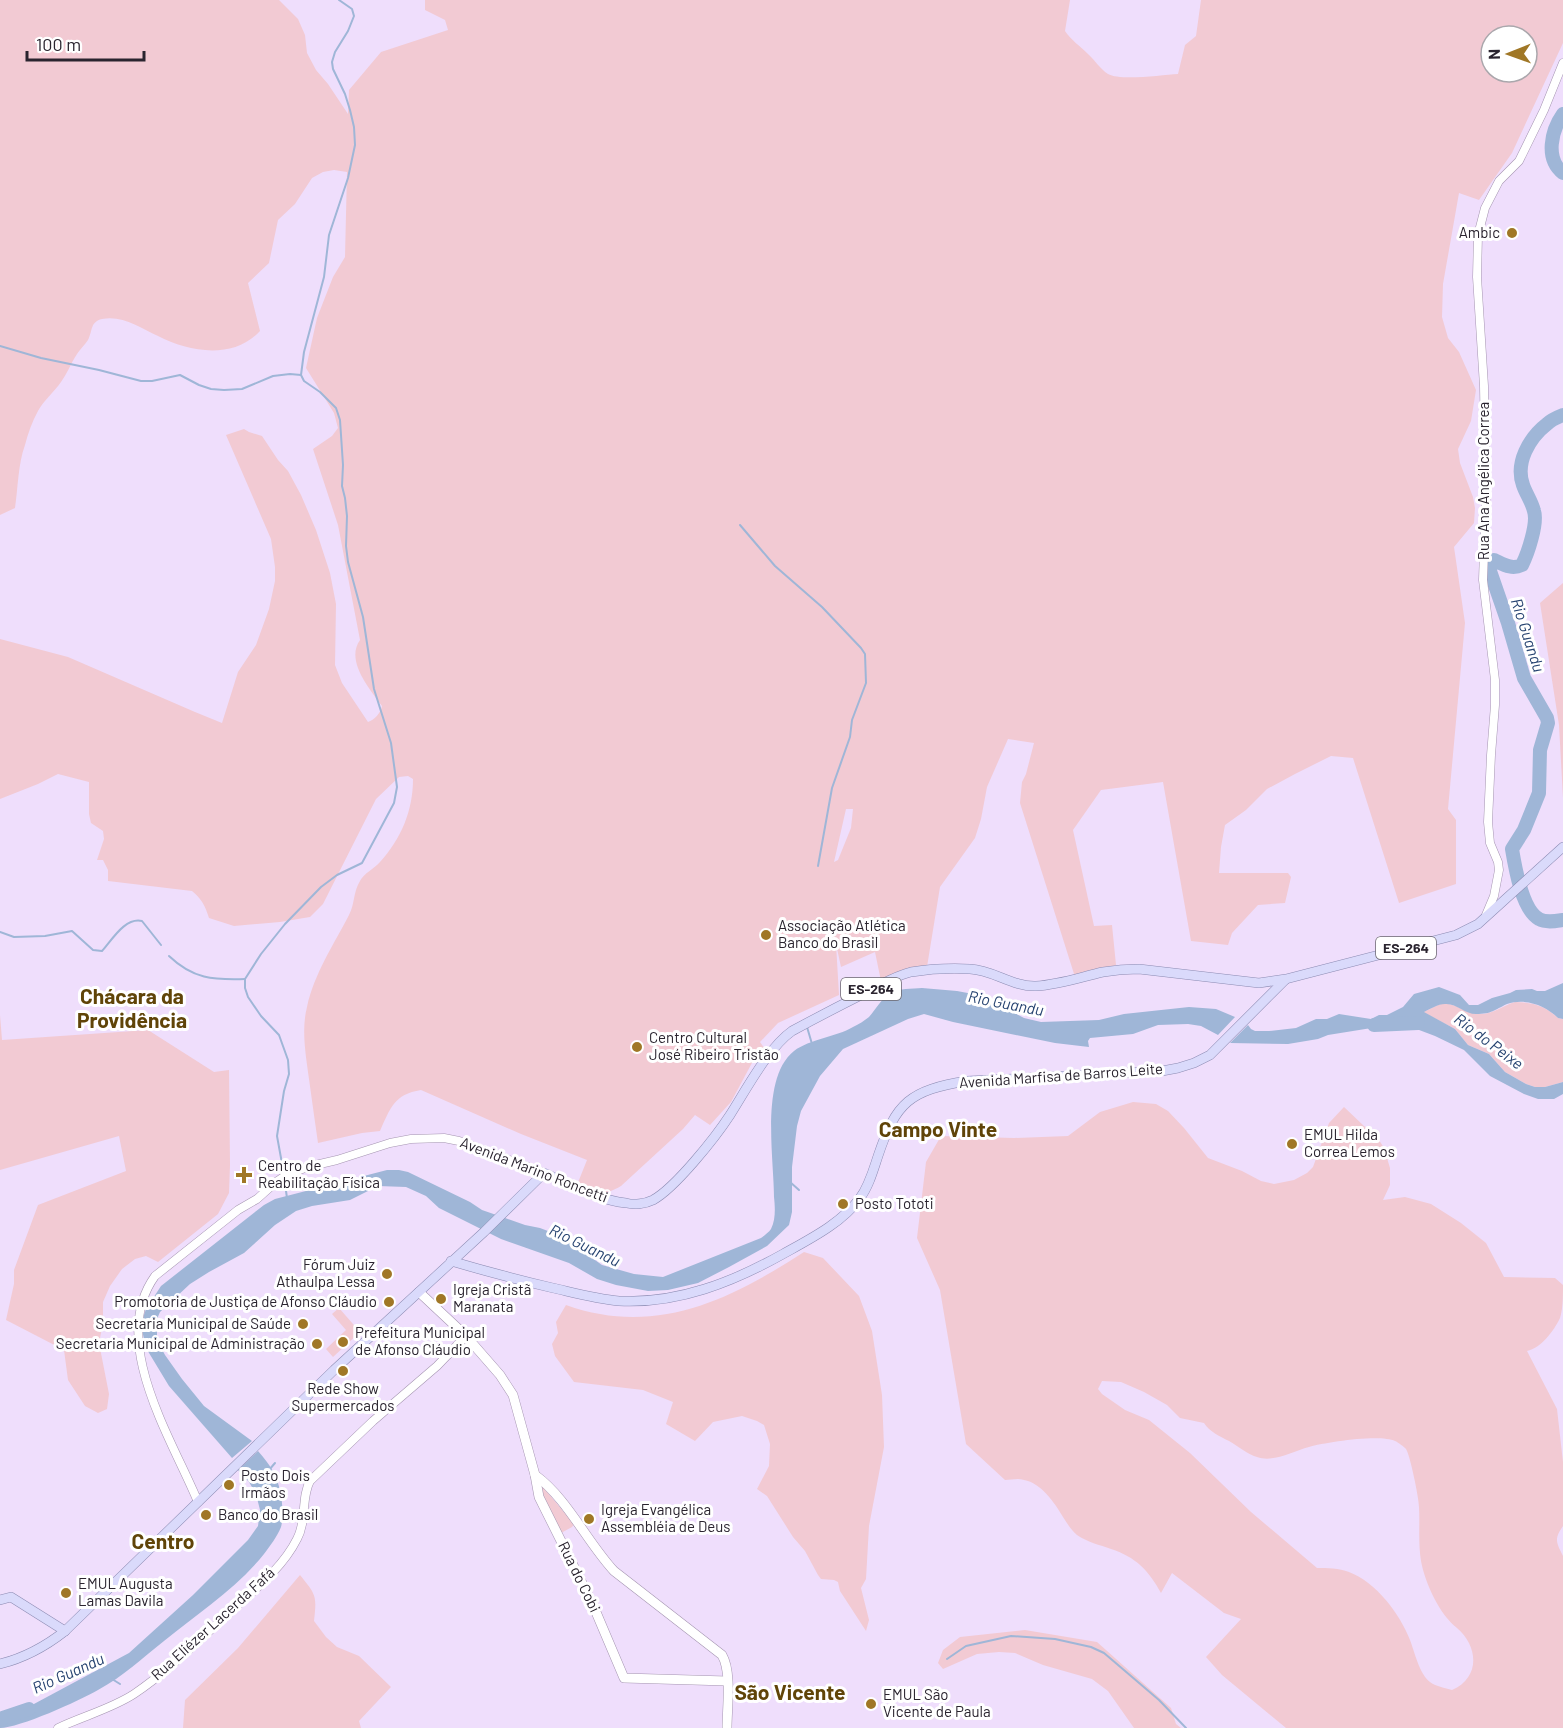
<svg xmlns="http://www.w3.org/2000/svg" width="1563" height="1728" font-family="Barlow,sans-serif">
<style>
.green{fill:#f2cad3;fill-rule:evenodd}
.water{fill:#9fb6d7}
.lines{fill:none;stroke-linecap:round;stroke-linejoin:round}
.stream{stroke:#9fb6d7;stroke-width:2}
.river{stroke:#9fb6d7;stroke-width:14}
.tertiary-casing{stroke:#a595b1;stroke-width:9}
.secondary-casing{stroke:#a595b1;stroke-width:10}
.primary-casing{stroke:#8c8bb2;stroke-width:10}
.tertiary{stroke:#fff;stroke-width:8}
.secondary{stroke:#fff;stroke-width:9}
.primary{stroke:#dadafb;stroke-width:9}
.poi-dot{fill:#a07726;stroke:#fff;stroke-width:2}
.labels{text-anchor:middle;stroke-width:6;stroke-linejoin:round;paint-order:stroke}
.shield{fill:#fff;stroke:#6a666d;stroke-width:1.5}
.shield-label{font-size:14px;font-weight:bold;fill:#2a242f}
.poi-label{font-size:15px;fill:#2a242f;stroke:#fff;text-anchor:start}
.street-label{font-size:15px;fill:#2a242f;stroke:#fff}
.water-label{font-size:16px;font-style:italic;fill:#264370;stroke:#fff}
.district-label{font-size:21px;font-weight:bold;fill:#604408;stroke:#fff}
</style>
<rect width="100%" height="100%" fill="#efdefc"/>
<!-- green -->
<g class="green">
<path d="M0,0H279L298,19L305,35L307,53L316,70L328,84L348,114L349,90L381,52L448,30L445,20L425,10V0H1070L1065,31C1071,40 1080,46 1088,54C1095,60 1100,69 1108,74C1120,81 1162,75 1178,74L1185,45L1196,36L1201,0H1563V43L1512,153L1479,200L1459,193L1443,284L1442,317L1448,338L1459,352L1476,390L1471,421L1458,449L1460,463L1473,497L1475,508L1474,523L1454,547L1465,623L1448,809L1456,820V884L1399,903L1353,758L1331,756L1295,774L1267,789L1246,810L1225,825L1221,847L1219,873H1288L1291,877L1285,903L1258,905L1232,933L1228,945L1191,941L1163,782L1101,790L1073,830L1094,926L1112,925L1116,965L1075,977L1020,803L1022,782L1026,774L1034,743L1008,739L987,787L981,819L975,838L940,887L926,973L881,981L875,952L841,967L836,944L839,995L778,1023L760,1042L767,1052L753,1061L731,1102L710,1125L695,1115L683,1129L621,1186C602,1197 597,1193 577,1185L587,1160L521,1134L421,1090C394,1094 390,1109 380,1131L362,1133L318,1143C315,1122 312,1101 309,1079C306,1056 301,1030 307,1007C314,974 334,944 349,915C355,904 353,892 360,881C364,873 374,869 380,862C401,839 413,811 413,779L408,776L399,777L376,799L323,904L310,917L280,922L234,926L209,918C205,906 202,899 192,891L108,881V870L103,860H97L104,839L103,831L91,823L89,814V782L58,774L38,784L0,799V639L68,657L195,712L222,723L238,672L256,645L269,609L275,581V567L271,539L226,435L244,429L249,432L262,436L278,460L288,471L301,495L316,530L330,573L336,604L335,665L342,683L368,722C374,720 381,713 382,706C370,689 345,661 360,640L338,525L313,449L332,436L338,428L334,413L306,368L317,318L333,277L345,257L347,172L334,170L323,172L312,178L295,204L278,220L269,263L248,283L260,331C233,360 189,352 158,336C140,328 123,315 102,319C90,322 93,330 88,340C85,345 80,349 77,354C71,363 67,374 61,382C54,392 44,400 38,411C32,422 28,433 25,445C18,464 18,488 15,508L0,515ZM1491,36H1527V72H1491ZM846,809H853L851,828L838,860L834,862Z"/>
<polygon points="1563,583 1563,798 1559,725 1540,603"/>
<path d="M1515,1002C1532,1002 1546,1006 1558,1018L1563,1019V1082L1545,1087H1535L1526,1084L1505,1072L1489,1054L1468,1045L1455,1029L1423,1012C1429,1010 1435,1006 1441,1004C1451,1001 1466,1013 1478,1014C1492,1015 1502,1006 1515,1002Z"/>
<polygon points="0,1015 2,1040 148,1030 214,1072 229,1070 230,1165 229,1193 218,1214 158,1262 146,1256 135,1259 122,1269 110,1286 103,1302 103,1323 99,1343 109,1394 107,1409 98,1413 85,1406 68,1380 64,1350 6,1320 14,1284 14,1270 38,1205 126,1171 119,1136 0,1170"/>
<path d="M1133,1102L1156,1104L1168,1111L1184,1128L1208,1158L1242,1171L1261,1181L1274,1184L1294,1180L1307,1173L1313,1167L1329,1123L1344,1107L1364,1126L1374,1132L1384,1148L1390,1168V1185L1383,1200L1405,1197L1431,1204L1461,1223L1486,1243L1504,1277L1555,1278L1563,1285C1563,1295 1563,1309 1560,1318C1554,1331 1541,1348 1527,1351L1557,1409L1563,1462V1526C1554,1539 1556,1542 1563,1556V1728H1286L1222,1675L1206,1657L1241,1619L1224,1613L1172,1573L1161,1593C1149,1571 1136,1557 1111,1549C1100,1545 1087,1542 1077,1535C1071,1530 1067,1523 1063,1517C1054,1502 1041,1483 1024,1480C1018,1478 1011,1480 1005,1480L966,1444L940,1290L917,1238L926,1162L941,1136L1014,1138L1068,1136L1100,1112ZM1102,1381L1121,1382L1144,1392L1167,1405L1180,1418L1204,1423C1210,1432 1219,1436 1229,1441C1238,1446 1247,1454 1257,1457C1274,1463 1293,1451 1309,1447C1326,1442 1380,1434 1395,1441C1398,1442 1404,1447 1406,1449C1410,1455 1419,1498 1419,1507C1420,1525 1418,1543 1421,1561C1425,1583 1440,1615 1457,1628C1479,1647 1480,1678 1452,1690C1445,1688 1435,1686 1430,1682C1419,1673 1415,1653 1410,1640C1400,1614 1376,1582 1349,1572C1339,1568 1327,1568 1317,1568L1251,1512L1190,1453L1149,1420L1125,1410L1102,1394L1098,1389Z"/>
<path d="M804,1252L823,1258L859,1296L872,1331L882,1395L884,1447L869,1526L866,1579L861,1588L869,1620L866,1631L840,1591L838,1582L834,1580L821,1579L818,1575L805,1551L793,1537L767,1496L757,1489L769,1466L770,1444L764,1425L757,1421L742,1416L713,1422L695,1441L666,1424L673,1402L643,1390L574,1382L555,1356L552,1344L558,1333L556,1322L566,1305C655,1337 730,1300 804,1252Z"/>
<polygon points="339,1308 360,1332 333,1357 326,1349 346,1330 332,1314"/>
<polygon points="542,1486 574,1524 572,1527 561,1533 543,1497 540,1487"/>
<path d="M300,1575C316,1595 317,1595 314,1621L326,1637L337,1647L359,1656L391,1687L359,1721L361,1728H183L185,1700L238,1648Z"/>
<polygon points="1025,1630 1097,1642 1171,1708 1176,1724 1181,1728 1134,1728 1108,1691 1092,1679 1043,1665 1015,1653 999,1652 977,1654 943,1669 938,1663 943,1650 960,1637"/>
</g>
<!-- water -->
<g class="water">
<path d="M1563,983V1019L1558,1018C1545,1005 1525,998 1507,1004C1494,1010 1492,1014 1476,1014C1465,1014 1456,1003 1445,1004C1438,1004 1430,1009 1424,1012L1455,1029L1468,1045L1489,1054L1505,1072L1526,1084L1535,1087H1545L1563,1082V1094L1554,1099H1538L1524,1094L1490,1076L1464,1050L1435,1036L1398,1022L1384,1026L1328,1035L1318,1039L1288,1044L1230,1043L1248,1025L1251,1029L1255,1031H1269L1296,1028L1316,1019H1327L1339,1014L1371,1019L1379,1015H1387L1403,1007L1414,994L1439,987L1460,995L1469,1005H1478L1492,998L1510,993L1516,990L1532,989L1537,991H1545Z"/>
<path d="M922,988L957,991L973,994L1005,1008L1024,1018L1041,1022L1099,1020L1124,1014L1189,1007L1216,1009L1235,1017L1218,1035L1201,1026L1188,1024L1158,1025L1133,1034L1090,1038L1088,1041L1089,1047L1055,1043L953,1022L924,1014L908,1019L843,1049L820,1076L801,1111L797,1126L792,1167V1212L789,1225L767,1246L729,1267L698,1283L668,1290L648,1291L616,1285L597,1279L569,1263L501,1239L439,1208L426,1196L406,1187L378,1186L350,1200L312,1206L296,1211L275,1225L244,1253L209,1272L190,1284L160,1312L157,1319V1340L165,1355L182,1379L204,1406L252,1441L232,1458L169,1386L146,1348L142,1330V1321L146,1309L161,1286L264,1205L275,1199L387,1170H399L408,1172L470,1202L482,1210L525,1225L540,1228L561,1236L602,1265L634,1274L663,1277L761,1238C764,1236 769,1232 771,1229C776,1220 775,1206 774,1197C774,1158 760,1078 794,1051C810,1039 836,1037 853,1027C859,1024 864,1021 869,1017C876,1009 881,999 891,993C899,988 912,989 922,988Z"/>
<path d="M258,1451C264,1458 270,1465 274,1473C281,1486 285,1513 281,1527C277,1537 270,1546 264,1554C236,1589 198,1613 164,1641C141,1659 124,1676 98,1690C79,1701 19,1728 0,1728V1718H6L19,1712L129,1653L193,1595L248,1540L258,1526L260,1510L256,1494L249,1482L238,1470Z"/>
</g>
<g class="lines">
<!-- stream -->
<g class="stream">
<polyline points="0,346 41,358 99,370 141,381 152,381 180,375 199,385 211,389 224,390 242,389 273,376 290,374 301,375"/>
<polyline points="740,525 775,566 822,607 861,648 865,654 866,683 852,720 850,737 832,788 818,866"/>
<path d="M0,932L14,937L45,936L72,931L93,950L102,951C112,940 125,917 142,921L161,945"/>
<path d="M169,956C193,979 213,980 245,979"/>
<polyline points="807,1027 812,1044"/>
<polyline points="283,1169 277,1136 284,1091 289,1074 288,1060 279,1035 261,1016 248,997 245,988 245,979 261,954 285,924 321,887 337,875 362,863 394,803 397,787 391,743 374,689 363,617 348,562 346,546 347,516 345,498 342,486 343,465 340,420 336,408 320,392 304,381 301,375 304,352 324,277 329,235 348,178 355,145 354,127 350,110 345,94 333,69 332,62 335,52 348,31 354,16 352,9 339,0"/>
<polyline points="790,1182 799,1190"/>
<polyline points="285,1184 287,1198"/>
<polyline points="269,1470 275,1463"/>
<polyline points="947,1659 966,1646 1011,1636 1055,1639 1091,1647 1104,1653 1159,1700 1186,1728"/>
<polyline points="112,1679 120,1684"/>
</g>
<!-- river -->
<g class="river">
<path d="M1563,114C1551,131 1545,159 1563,173"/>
<path d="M1563,415C1558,417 1551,420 1547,424C1529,438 1515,463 1523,485C1526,494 1532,502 1534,511C1538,523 1528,553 1522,565C1511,570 1503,564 1494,560L1491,563L1490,571L1508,623L1524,678L1547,718L1548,723L1540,750L1539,793L1524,830L1512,849C1515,867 1522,910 1539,919C1546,923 1556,921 1563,920"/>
<polyline points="1374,1025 1418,1023"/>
<polyline points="0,1719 29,1709"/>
</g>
<!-- tertiary casing -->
<g class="tertiary-casing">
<g id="tertiary">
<polyline points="1486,915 1494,896 1499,870 1498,862 1490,843 1488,822 1491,755 1495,705 1495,680 1483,580 1486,499 1484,386 1477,277 1478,235 1485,208 1499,181 1519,161 1544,110 1563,63"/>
<path d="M198,1502C172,1439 108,1341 155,1276L238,1210L257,1199L276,1182L285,1176L307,1167L337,1160L390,1143L411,1139L444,1138L459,1141L544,1173"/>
<path d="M58,1728C83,1716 111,1709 134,1694C168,1671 198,1641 229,1613C253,1591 282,1569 297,1539C307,1521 301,1497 310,1481L373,1421L437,1366L466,1336"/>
</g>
</g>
<!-- secondary casing -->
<g class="secondary-casing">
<g id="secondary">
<polyline points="419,1292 466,1336 500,1375 513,1395 535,1475 539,1497 593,1605 624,1678 727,1681"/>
<path d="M535,1475C567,1498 587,1542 614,1571L722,1655C732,1672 727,1708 727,1728"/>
</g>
</g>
<!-- primary casing -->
<g class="primary-casing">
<g id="primary">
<path d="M451,1261C485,1271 519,1280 553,1288C575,1293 597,1299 619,1301C678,1304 733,1282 783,1254C810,1239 842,1223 860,1198C869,1186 873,1171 878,1156C896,1102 910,1090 967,1081L1162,1071L1178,1068L1194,1063L1210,1055L1285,980"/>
<polyline points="0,1600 11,1597 65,1631"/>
<path d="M0,1664C24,1658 46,1646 65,1631L334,1370L484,1232L544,1173C570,1184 597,1200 626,1203C634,1205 645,1204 653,1200C675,1188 715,1138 730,1115C746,1090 768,1048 792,1031C816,1018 841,1005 865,993C879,985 895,976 911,972C930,969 951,968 970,969C994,970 1012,987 1036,986C1059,985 1081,977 1103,972C1115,970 1127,969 1139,969L1259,983L1286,979L1456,935L1478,924L1563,847"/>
</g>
</g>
<!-- tertiary -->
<use href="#tertiary" class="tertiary"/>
<!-- secondary -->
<use href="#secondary" class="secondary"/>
<!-- primary -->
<use href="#primary" class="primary"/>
</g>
<!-- markers -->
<g class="poi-dot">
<circle cx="1512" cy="233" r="6"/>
<circle cx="766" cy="935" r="6"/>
<circle cx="637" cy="1047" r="6"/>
<circle cx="1292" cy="1144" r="6"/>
<path d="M241 1166h6v6h6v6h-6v6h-6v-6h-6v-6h6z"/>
<circle cx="843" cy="1204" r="6"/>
<circle cx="387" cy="1274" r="6"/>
<circle cx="441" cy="1299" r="6"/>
<circle cx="389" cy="1302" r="6"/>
<circle cx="303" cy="1324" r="6"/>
<circle cx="343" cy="1342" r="6"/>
<circle cx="317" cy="1344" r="6"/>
<circle cx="343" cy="1371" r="6"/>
<circle cx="229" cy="1485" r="6"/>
<circle cx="206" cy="1515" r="6"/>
<circle cx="589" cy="1519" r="6"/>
<circle cx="66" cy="1593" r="6"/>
<circle cx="871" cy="1704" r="6"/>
</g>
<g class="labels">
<!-- shield labels -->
<g class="shield">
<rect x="1376" y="937" width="60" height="22" rx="4.5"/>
<rect x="841" y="978" width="60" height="22" rx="4.5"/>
</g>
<g class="shield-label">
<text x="1406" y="953">ES-264</text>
<text x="871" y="994">ES-264</text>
</g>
<!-- poi labels -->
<g class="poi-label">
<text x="1500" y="238" text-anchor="end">Ambic</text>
<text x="778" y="931">Associação Atlética<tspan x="778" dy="17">Banco do Brasil</tspan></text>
<text x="649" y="1043">Centro Cultural<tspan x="649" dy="17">José Ribeiro Tristão</tspan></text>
<text x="1304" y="1140">EMUL Hilda<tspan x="1304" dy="17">Correa Lemos</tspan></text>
<text x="258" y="1171">Centro de<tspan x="258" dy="17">Reabilitação Física</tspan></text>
<text x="855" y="1209">Posto Tototi</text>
<text x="375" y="1270" text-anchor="end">Fórum Juiz<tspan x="375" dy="17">Athaulpa Lessa</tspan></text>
<text x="453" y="1295">Igreja Cristã<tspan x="453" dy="17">Maranata</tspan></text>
<text x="377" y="1307" text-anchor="end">Promotoria de Justiça de Afonso Cláudio</text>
<text x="291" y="1329" text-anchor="end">Secretaria Municipal de Saúde</text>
<text x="355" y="1338">Prefeitura Municipal<tspan x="355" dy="17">de Afonso Cláudio</tspan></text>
<text x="305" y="1349" text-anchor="end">Secretaria Municipal de Administração</text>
<text x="343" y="1394" text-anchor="middle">Rede Show<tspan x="343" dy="17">Supermercados</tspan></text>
<text x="241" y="1481">Posto Dois<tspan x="241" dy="17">Irmãos</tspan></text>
<text x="601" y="1515">Igreja Evangélica<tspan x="601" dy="17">Assembléia de Deus</tspan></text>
<text x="218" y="1520">Banco do Brasil</text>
<text x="78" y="1589">EMUL Augusta<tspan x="78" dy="17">Lamas Davila</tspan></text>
<text x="883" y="1700">EMUL São<tspan x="883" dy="17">Vicente de Paula</tspan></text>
</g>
<!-- street labels -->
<g class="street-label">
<text transform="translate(1484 481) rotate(-90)" y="5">Rua Ana Angélica Correa</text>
<text transform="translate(1061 1076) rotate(-4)" y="5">Avenida Marfisa de Barros Leite</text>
<text transform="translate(534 1170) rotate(21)" y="5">Avenida Marino Roncetti</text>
<text transform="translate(579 1577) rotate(64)" y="5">Rua do Cobi</text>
<text transform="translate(213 1624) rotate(-42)" y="5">Rua Eliézer Lacerda Fafá</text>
</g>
<!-- water labels -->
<g class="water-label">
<text transform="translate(1528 635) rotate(72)" y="6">Rio Guandu</text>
<text transform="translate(1006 1003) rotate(11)" y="6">Rio Guandu</text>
<text transform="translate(1489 1041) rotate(37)" y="6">Rio do Peixe</text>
<text transform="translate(585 1245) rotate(26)" y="6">Rio Guandu</text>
<text transform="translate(68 1673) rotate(-24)" y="6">Rio Guandu</text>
</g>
<!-- district labels -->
<g class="district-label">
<text x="132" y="1004">Chácara da<tspan x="132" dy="24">Providência</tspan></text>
<text x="938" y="1137">Campo Vinte</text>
<text x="163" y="1549">Centro</text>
<text x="790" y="1700">São Vicente</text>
</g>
</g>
<!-- north arrow -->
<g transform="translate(1509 54) rotate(269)"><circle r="28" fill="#ffffff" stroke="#aaa7ac" stroke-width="1.5"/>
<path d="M0-4.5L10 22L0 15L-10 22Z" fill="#a07726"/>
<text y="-9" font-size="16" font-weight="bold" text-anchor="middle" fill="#2a242f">N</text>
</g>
<!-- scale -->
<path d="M27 51v9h117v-9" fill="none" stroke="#2a242f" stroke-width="3"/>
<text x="36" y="51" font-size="18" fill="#2a242f" stroke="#ffffff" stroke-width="4.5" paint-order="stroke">100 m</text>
</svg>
